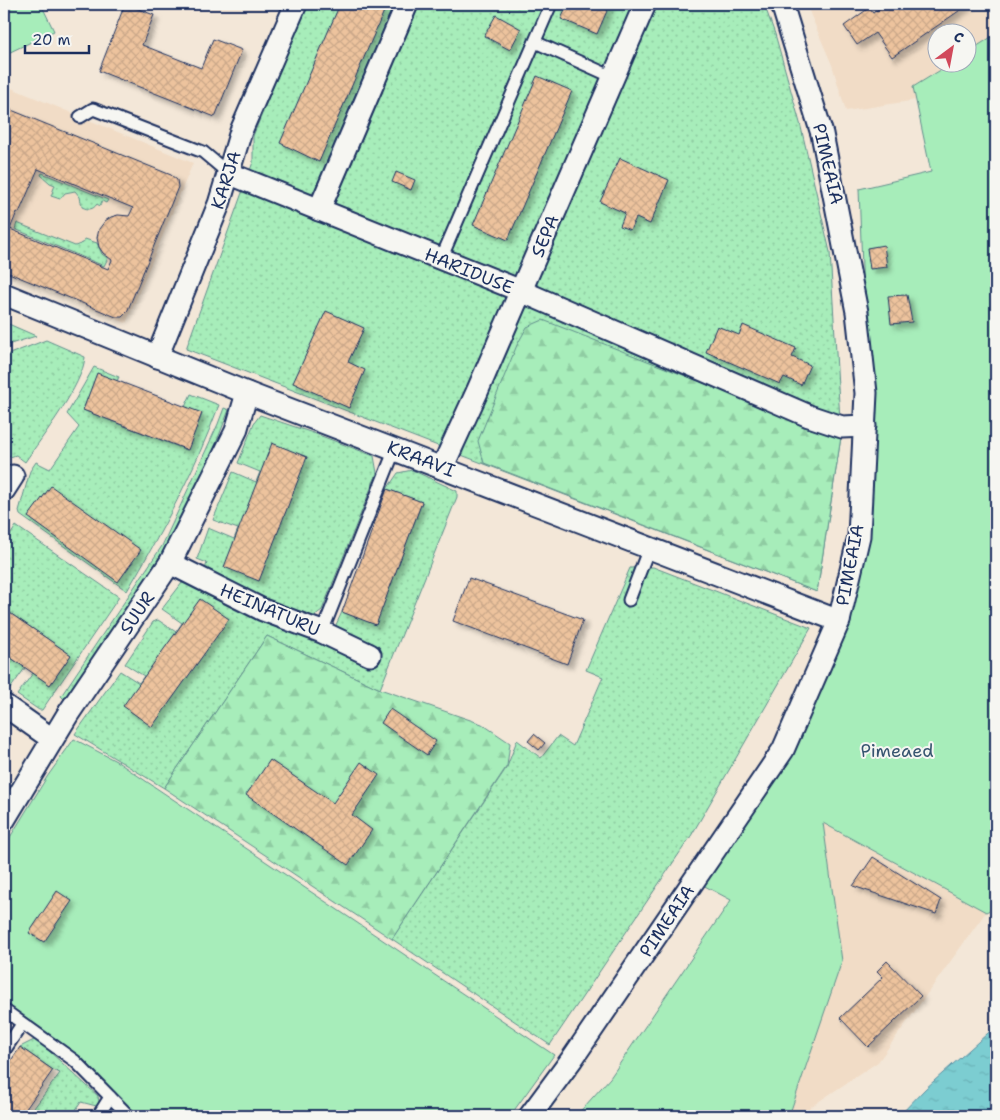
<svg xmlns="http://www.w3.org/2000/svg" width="1000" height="1120" font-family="'Shantell Sans',sans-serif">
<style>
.built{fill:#f1dcc6}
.grass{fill:url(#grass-dots);stroke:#618e8c}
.forest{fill:url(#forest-firs);stroke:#618e8c}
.park{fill:#a7edba;stroke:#618e8c}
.water{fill:url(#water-ripples);stroke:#558ea3}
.building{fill:url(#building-cross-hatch);stroke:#1b2f5e;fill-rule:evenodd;filter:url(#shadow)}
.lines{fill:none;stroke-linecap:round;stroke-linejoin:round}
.lane-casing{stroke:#1b2f5e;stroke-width:15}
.street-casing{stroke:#1b2f5e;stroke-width:25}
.lane{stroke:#f6f6f2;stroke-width:11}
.street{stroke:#f6f6f2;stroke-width:21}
.labels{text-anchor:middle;stroke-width:4;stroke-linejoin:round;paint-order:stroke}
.street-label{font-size:18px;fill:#1b2f5e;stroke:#f6f6f2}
.park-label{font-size:18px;fill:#375570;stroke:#f6f6f2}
</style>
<defs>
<pattern id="grass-dots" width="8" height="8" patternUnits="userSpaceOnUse" patternTransform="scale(1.25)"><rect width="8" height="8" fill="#a7edba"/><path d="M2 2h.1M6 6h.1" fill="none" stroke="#8fcca2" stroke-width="1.8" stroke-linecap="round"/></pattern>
<pattern id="forest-firs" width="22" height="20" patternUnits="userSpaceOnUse" patternTransform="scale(1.25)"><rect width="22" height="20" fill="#a7edba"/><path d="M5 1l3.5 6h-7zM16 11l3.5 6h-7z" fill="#8fcca2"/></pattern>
<pattern id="water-ripples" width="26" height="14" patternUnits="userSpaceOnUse" patternTransform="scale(1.25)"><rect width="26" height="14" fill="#7bcdd1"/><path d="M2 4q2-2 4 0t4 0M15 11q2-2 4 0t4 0" fill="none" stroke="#6ab0b6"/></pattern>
<pattern id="building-cross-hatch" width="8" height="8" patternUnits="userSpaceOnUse" patternTransform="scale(1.25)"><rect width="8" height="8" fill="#edc39d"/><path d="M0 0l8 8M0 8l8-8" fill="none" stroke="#cba88a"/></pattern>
<filter id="shadow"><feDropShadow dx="4.5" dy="4.5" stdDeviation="2.5" flood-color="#0004"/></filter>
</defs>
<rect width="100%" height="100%" fill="#f3e7d8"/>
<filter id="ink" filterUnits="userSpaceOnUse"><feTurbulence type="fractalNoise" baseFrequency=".02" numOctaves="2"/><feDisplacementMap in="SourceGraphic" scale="10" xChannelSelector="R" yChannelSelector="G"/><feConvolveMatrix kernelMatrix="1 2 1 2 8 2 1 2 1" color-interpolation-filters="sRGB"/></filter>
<g filter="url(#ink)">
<!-- built -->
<g class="built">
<polygon points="806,4 996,4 996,34 968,52 968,32 938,32 938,62 952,63 914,87 916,100 846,111 832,65"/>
<polygon points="4,85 193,163 126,323 4,272"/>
<polygon points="823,823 986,912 878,1062 797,1116 789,1116 842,961"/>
</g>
<!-- grass -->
<g class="grass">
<polygon points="307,4 764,4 775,34 800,123 830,252 841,437 817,592 186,349 253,162 253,136"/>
<path d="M42,173L108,200L106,203L102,201L100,206L97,204C93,210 88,210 82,207L80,197L75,191L65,193L60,199L51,196L55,185L50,183L41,175Z"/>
<polygon points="17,223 75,246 83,243 85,239 97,243 102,254 108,258 104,266 15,229"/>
<polygon points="4,322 36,336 4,346"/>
<path d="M46,340L85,357C83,385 42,437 25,462L16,455L10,457L4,454V356Z"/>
<path d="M94,367L119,377L117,381L97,374L83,410L187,450L202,414L185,407L191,394L219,405C195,470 162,532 127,591L20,515L19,511L30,471L36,462L50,469L79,427L67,414Z"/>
<polygon points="224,408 229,410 211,456 173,539 64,699 61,696 162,546 218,424"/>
<polygon points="260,415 316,434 374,456 377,473 322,610 310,619 294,616 204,572 207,563 197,559 208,528 234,539 238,529 213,520 233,472 256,482 260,472 238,463 254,423"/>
<polygon points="412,470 457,491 457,497 380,689 267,636 164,788 75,734 120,671 139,683 144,676 125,664 153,622 158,620 176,632 182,623 162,609 182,583 190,583 335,627 342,612 376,624 422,502 387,489 398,473"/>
<polygon points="16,526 119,597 42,710 39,710 17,695 33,673 50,685 71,655 4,609 4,545"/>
<polygon points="653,567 811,628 691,836 550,1045 392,939 507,767 517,740 541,758 558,736 573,746 603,677 586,670 630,568"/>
<polygon points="4,653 25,668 10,689 4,685"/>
<polygon points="36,1039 98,1096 100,1107 81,1102 72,1116 28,1116 60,1073 53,1070 20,1047"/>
</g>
<!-- forest -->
<g class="forest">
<polygon points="543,320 841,437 817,592 484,463 478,441 517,345 527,327"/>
<polygon points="267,636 380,689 482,724 510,743 507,766 392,939 164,788"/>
</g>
<!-- park -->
<g class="park">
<polygon points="19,4 41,4 54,31 4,55 4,11"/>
<polygon points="996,34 996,907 986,912 823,823 842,961 789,1116 576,1116 610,1078 731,900 699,883 846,620 865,345 859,189 931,172 913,87 952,63 968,62 968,52"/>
<polygon points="74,739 116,761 554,1055 510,1116 136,1116 81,1057 4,1002 4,847 47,777"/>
</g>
<!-- water -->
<polygon class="water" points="996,1026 996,1116 899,1116 925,1089"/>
<!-- building -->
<g class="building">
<polygon points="125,4 154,15 142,45 201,68 213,39 242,50 215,117 99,71"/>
<polygon points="340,4 373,4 385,9 319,162 280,143"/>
<polygon points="568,4 610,4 597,34 561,19"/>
<polygon points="886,4 969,4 892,57 875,33 857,45 844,26 869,8 873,13"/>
<polygon points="496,15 521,29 510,50 484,36"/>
<polygon points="537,76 572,91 508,240 473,225"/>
<path d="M4,107L171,175L177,180L178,187L127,312L122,317H116L4,271ZM38,169L133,208L129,216L118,215L111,217L105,221L99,229L97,238L99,247L103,253L112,260L108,269L10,229L17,212L19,213Z"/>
<polygon points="620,158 669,180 650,224 636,218 630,230 620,226 625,213 600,202"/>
<polygon points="396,172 415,180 411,190 392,182"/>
<polygon points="884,245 887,267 870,269 867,248"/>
<polygon points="907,295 912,322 891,324 888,296"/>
<polygon points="326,311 364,328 348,362 365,370 349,408 293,383"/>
<polygon points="743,325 796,348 792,357 810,365 801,385 784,377 780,384 706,352 717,326 739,335"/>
<polygon points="97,373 202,413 188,450 83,410"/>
<polygon points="272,443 307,457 259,581 224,567"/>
<polygon points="51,486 141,550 118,582 28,517"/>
<polygon points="387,489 422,502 376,625 342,612"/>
<polygon points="469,578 583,620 567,664 453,621"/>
<polygon points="200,599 229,619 152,727 123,706"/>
<polygon points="4,609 71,655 50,685 4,653"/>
<polygon points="390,709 436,741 427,755 381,723"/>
<polygon points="534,734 545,743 539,750 528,741"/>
<polygon points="270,760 333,803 361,762 379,775 352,815 372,830 348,865 246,795"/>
<polygon points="873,857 941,900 936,914 853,886"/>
<polygon points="57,891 72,901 44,942 29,933"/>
<polygon points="887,961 921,996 868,1047 840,1018 883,977 877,971"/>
<polygon points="20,1047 53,1070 21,1116 4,1116 4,1071"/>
</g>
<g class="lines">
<!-- lane casing -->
<g class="lane-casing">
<g id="lane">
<polyline points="535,42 613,77"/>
<polyline points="80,117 93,109 203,152 228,173"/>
<polyline points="441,259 551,4"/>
<polyline points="629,600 649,548"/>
<polyline points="322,632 395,449"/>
<polyline points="4,1010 75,1061 129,1116"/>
<polyline points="4,1051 22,1024"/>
<polyline points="98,1116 110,1097"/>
</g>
</g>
<!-- street casing -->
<g class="street-casing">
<g id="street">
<polyline points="228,173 521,291 809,416 842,427 865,426"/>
<polyline points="319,210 407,4"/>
<polyline points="4,294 247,393 839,621"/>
<polyline points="157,357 219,204 241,131 296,4"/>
<polyline points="442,468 477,392 645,4"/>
<polyline points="4,490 13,476"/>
<polyline points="170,563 263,610 322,632 370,655"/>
<polyline points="4,705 52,739"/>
<polyline points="4,820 68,714 170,563 236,431 247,393"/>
<polyline points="530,1116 572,1059 783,750 839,621 859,536 866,393 857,312 822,134 782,4"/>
</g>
</g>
<!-- lane -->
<use href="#lane" class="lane"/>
<!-- street -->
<use href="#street" class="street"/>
</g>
</g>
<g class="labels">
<!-- street labels -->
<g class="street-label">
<text transform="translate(828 164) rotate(77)" y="6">PIMEAIA</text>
<text transform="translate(226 180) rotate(-72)" y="6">KARJA</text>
<text transform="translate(545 236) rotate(-67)" y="6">SEPA</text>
<text transform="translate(469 271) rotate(22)" y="6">HARIDUSE</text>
<text transform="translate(421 459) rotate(21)" y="6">KRAAVI</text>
<text transform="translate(850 565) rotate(-79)" y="6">PIMEAIA</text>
<text transform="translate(270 610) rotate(23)" y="6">HEINATURU</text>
<text transform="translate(137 613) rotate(-56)" y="6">SUUR</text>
<text transform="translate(667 921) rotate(-56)" y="6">PIMEAIA</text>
</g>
<!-- park labels -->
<g class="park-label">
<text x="897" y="757">Pimeaed</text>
</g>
</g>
<!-- margin -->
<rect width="1000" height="1120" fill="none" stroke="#f6f6f2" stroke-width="20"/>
<rect x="10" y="10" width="980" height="1100" fill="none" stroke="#1b2f5e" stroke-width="2" filter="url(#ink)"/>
<!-- north arrow -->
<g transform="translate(952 48) rotate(32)"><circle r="24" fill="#f6f6f2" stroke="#9ea6b7"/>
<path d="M0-4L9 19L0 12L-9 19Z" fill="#d1495b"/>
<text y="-8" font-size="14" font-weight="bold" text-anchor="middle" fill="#1b2f5e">С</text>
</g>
<!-- scale -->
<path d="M25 45v8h64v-8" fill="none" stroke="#1b2f5e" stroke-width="2.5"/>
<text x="32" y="45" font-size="15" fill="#1b2f5e" stroke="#f6f6f2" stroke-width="4" paint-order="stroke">20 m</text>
</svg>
